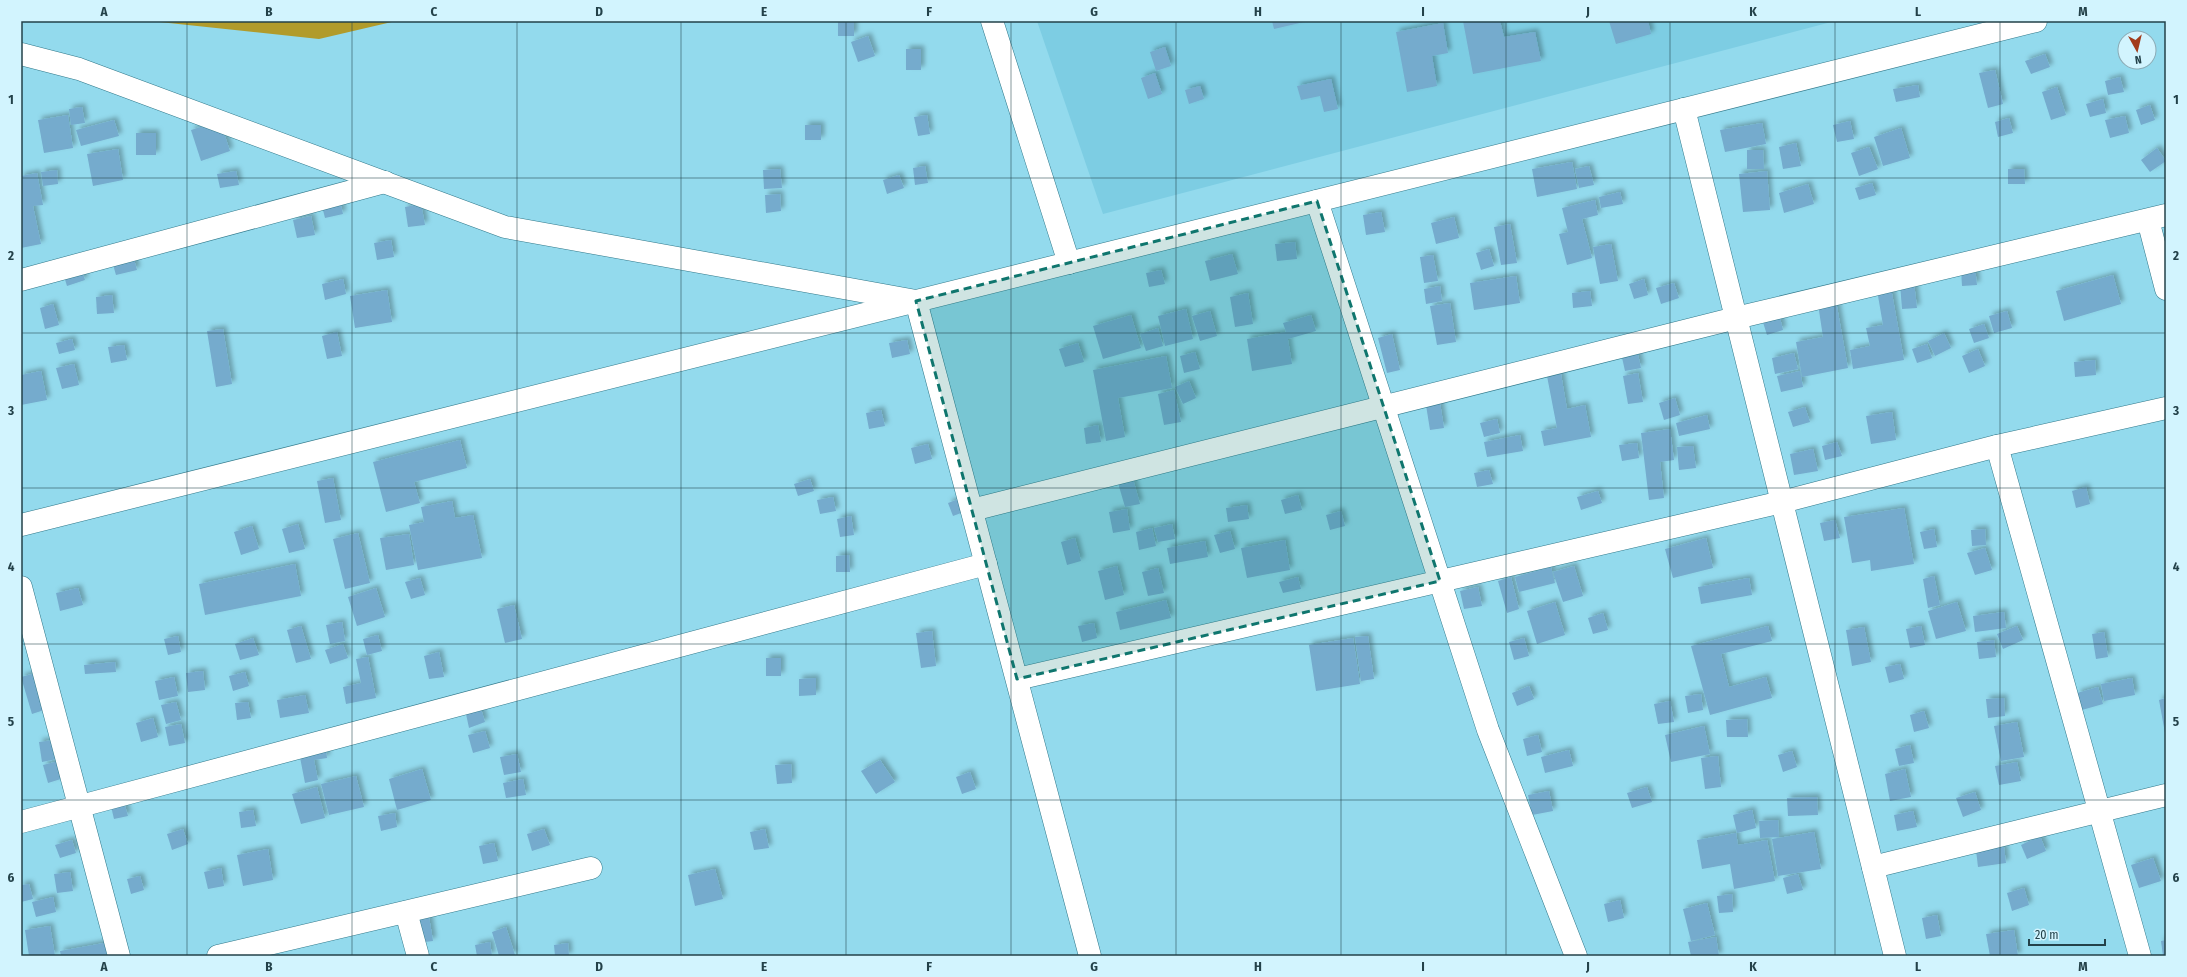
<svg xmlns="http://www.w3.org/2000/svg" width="2187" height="977" font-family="'Fira Sans Condensed',sans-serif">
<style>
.built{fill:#7dcde3}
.green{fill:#b19b2b}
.building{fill:#75abcd;filter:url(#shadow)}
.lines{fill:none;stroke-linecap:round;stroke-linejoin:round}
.minor-casing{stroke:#30788a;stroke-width:23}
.minor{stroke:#fff;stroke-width:22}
.marked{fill:#0f766e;fill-opacity:0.2;stroke:#0f766e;stroke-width:3;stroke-dasharray:8 5;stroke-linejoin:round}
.grid{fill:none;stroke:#234149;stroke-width:1;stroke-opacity:0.55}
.neatline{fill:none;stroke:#234149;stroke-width:1.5}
.grid-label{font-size:13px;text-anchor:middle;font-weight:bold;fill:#234149}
</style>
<defs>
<filter id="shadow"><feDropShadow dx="3.5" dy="-3.5" stdDeviation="2" flood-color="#0004"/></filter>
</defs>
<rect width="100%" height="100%" fill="#93daed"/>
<!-- built -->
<polygon class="built" points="1037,21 1835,21 1103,214"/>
<!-- green -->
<polygon class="green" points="150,21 396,21 319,39"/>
<!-- building -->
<g class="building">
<rect x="838" y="21" width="16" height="15"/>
<polygon points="1272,21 1304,21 1304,22 1274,29"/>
<polygon points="1463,21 1500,21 1504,37 1535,32 1541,61 1473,74"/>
<polygon points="1609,21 1648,21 1651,34 1616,44"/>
<polygon points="1443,23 1448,53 1432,56 1437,86 1407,92 1396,32"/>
<polygon points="868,36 875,56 858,62 851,42"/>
<polygon points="1165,47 1171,66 1156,71 1150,52"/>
<rect x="906" y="49" width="15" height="21"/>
<polygon points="2045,54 2050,67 2031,74 2025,61"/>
<polygon points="1995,70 2003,104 1988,108 1979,73"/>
<polygon points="1155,73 1162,94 1148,99 1141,78"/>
<polygon points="2120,77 2124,92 2108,95 2105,81"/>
<polygon points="1331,79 1338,109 1324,112 1320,96 1301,100 1297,86"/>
<polygon points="1918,85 1920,97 1896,102 1893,89"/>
<polygon points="1200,86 1204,99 1189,104 1185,90"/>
<polygon points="2057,87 2066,115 2051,120 2042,92"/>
<polygon points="2103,99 2106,113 2090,117 2086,104"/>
<polygon points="2150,105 2155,120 2141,125 2136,110"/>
<polygon points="82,107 85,123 71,125 69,109"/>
<polygon points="68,115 73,148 44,153 38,120"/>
<polygon points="927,115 930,134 918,136 914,117"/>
<polygon points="2125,116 2129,133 2110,138 2105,120"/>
<polygon points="2009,118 2013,133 1998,137 1995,122"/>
<polygon points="114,120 119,136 81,146 76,130"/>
<polygon points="220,121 230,151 201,161 191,130"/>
<polygon points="1850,121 1854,139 1837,142 1833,125"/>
<polygon points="1762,123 1766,144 1725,152 1720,130"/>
<rect x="805" y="125" width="16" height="15"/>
<polygon points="1901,128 1910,158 1883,166 1874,137"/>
<rect x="136" y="133" width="20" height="22"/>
<polygon points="1796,143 1801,166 1783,169 1779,147"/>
<polygon points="1869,147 1878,169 1859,176 1851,153"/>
<polygon points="2157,148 2166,161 2150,172 2141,160"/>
<polygon points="118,149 123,180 93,186 87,154"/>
<polygon points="1747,150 1763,150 1764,169 1747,169"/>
<polygon points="1572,162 1577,189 1537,197 1532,169"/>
<polygon points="925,166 928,183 915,185 913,168"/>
<polygon points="1589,166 1594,185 1579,188 1575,169"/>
<polygon points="780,169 782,188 764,189 763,170"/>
<polygon points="2008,169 2024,169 2025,184 2008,184"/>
<polygon points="57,170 58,184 43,186 41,172"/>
<polygon points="236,171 239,185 220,188 217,174"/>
<polygon points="1767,171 1770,210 1743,212 1739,174"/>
<polygon points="37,173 43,205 33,206 41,244 21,248 21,176"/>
<polygon points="899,175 904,188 887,194 883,180"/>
<polygon points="1872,183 1876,195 1859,200 1855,188"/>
<polygon points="1808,184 1814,204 1784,213 1779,193"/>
<polygon points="1620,192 1623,204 1601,208 1599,197"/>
<polygon points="780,194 781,211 766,213 765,195"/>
<polygon points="339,197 343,214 325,218 321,202"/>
<polygon points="1595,200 1598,215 1582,219 1592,258 1567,265 1559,234 1568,232 1562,208"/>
<polygon points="421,204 425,225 408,227 405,207"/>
<polygon points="1381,212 1385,232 1366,235 1363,215"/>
<polygon points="311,216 315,235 297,238 293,220"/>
<polygon points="1454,217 1459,238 1436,244 1431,223"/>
<polygon points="1510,224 1517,263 1501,265 1494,227"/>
<polygon points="391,240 394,257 377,260 374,243"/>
<polygon points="1295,242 1297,259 1277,261 1275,244"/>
<polygon points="1611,244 1618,281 1600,284 1593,247"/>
<polygon points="1489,249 1494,266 1481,270 1476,253"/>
<polygon points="1232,254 1238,274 1210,281 1205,261"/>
<polygon points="1433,255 1438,281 1424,283 1420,257"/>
<polygon points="133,256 137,270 116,275 112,261"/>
<polygon points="81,267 85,280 67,286 63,273"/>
<polygon points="1975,268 1977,285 1962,286 1961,269"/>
<polygon points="1161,270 1165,284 1149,287 1146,273"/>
<polygon points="2113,275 2121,304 2064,321 2056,291"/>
<polygon points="1516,276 1520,303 1474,310 1470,283"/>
<polygon points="343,279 346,294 325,300 322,284"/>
<polygon points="1644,279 1648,295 1634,299 1629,284"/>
<polygon points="1674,283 1679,298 1661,304 1656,288"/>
<polygon points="1914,283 1917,308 1902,309 1900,284"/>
<polygon points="1440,286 1442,301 1426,304 1424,289"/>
<polygon points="1891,288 1904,360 1853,369 1850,350 1870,346 1866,328 1883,325 1877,290"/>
<polygon points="387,290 392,322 355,328 350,296"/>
<polygon points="1590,291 1592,306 1573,308 1572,293"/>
<polygon points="1248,293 1253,324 1235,327 1230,297"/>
<polygon points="112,295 114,313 97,314 96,297"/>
<polygon points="1836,301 1848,368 1802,377 1796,342 1823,337 1818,304"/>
<polygon points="1450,303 1456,342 1437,345 1430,306"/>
<polygon points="53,304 59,325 45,329 40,308"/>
<polygon points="1186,309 1193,339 1165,346 1158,316"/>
<polygon points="1210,311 1217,336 1200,341 1192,316"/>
<polygon points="2007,311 2012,328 1994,333 1989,316"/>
<polygon points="1779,314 1783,330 1767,335 1762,319"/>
<polygon points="1131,315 1141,348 1103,359 1093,326"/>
<polygon points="1311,315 1316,331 1288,339 1287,334 1292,364 1252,371 1247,339 1286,332 1283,323"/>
<polygon points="1984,324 1989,338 1974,343 1969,329"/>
<polygon points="1158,328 1163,346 1146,351 1140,334"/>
<polygon points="223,329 232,384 216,387 207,331"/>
<polygon points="337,332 342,356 327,359 322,336"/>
<polygon points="1944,333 1951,348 1935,356 1928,341"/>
<polygon points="1392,334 1400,370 1387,373 1378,338"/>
<polygon points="72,339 75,350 59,354 56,343"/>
<polygon points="907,340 910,354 892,358 889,343"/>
<polygon points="1078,343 1084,362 1065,367 1059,349"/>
<polygon points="1927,344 1932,358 1917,363 1912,349"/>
<polygon points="124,345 127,360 111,363 108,347"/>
<polygon points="1978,349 1985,366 1969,373 1962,356"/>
<polygon points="1637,350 1641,368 1625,371 1621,353"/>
<polygon points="1195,352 1200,369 1184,373 1180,356"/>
<polygon points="1794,353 1798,369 1775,374 1772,358"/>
<polygon points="1166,356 1172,388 1118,398 1125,437 1106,441 1093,370"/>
<polygon points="2095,360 2096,375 2075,377 2074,362"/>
<polygon points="74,364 79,385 62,389 56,368"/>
<polygon points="41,371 47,400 21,405 21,375"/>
<polygon points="1800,371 1803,387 1781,392 1777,376"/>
<polygon points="1638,373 1643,402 1628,404 1623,376"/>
<polygon points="1561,374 1567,409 1585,405 1591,437 1544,446 1541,431 1557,428 1547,376"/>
<polygon points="1189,381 1196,398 1183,404 1175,387"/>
<polygon points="1174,390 1181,422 1164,425 1158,394"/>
<polygon points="1675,398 1680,415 1664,420 1659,403"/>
<polygon points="1440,403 1444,428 1430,430 1426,405"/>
<polygon points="1805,407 1810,422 1793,427 1788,412"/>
<polygon points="881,410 885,426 869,429 866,413"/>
<polygon points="1892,412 1896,440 1871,444 1866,416"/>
<polygon points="1707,415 1710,429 1679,436 1676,423"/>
<polygon points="1497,419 1500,433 1484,437 1480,423"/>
<polygon points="1098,425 1101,442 1086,444 1084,428"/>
<polygon points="1670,429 1674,460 1660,462 1664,498 1649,500 1641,433"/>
<polygon points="1520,435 1523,451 1487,457 1484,442"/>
<polygon points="460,440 467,468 414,482 420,503 386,512 373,462"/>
<polygon points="1837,442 1842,456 1825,460 1822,446"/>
<polygon points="1637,443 1639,458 1622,461 1619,445"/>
<polygon points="928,444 932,459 915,464 911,448"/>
<polygon points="1693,446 1696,468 1679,470 1677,447"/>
<polygon points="1813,449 1818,471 1794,475 1790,454"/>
<polygon points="1489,470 1493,484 1477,487 1474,473"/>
<polygon points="1131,472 1140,504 1125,507 1116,476"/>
<polygon points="333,478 341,520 325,523 317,481"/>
<polygon points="810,479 814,491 798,496 794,484"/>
<polygon points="2086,487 2090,504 2076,508 2072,491"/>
<polygon points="1598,491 1602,503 1581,510 1577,497"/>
<polygon points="1298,495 1302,510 1285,514 1281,500"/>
<polygon points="833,497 836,511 820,514 817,500"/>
<polygon points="964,497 969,510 953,516 948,503"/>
<polygon points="452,501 455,518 473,515 482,558 418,570 409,525 424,522 421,507"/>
<polygon points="1247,505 1249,519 1228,522 1226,508"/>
<polygon points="1904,508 1914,564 1871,571 1870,560 1852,563 1844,517"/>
<polygon points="1127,509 1130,530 1113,533 1109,512"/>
<polygon points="1341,511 1345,526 1330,530 1326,515"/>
<polygon points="851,516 854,535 840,537 837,519"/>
<polygon points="1835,520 1840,538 1824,541 1820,523"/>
<polygon points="298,524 305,549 289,553 282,529"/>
<polygon points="1172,524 1175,539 1158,542 1154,528"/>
<polygon points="252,526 259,549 241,555 234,532"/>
<polygon points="1152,528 1156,546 1139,550 1136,532"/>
<polygon points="1934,529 1937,547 1924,549 1920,532"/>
<polygon points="1985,529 1986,545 1972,546 1971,530"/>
<polygon points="1230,531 1235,549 1220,553 1214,535"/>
<polygon points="358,533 370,583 345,589 333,539"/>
<polygon points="409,534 414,565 386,570 380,538"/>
<polygon points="1075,538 1081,561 1067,565 1061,542"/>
<polygon points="1706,538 1713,568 1673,578 1665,549"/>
<polygon points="1285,540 1290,570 1247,578 1241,548"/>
<polygon points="1205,541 1208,557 1170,564 1167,548"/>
<polygon points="1985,548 1992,570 1975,575 1967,553"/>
<polygon points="849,555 850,572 836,572 836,556"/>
<polygon points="295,564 301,596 205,615 199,584"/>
<polygon points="1117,566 1124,595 1105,600 1098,571"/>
<polygon points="1574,566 1583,596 1563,602 1553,572"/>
<polygon points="1551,567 1555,583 1519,592 1515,577"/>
<polygon points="1158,568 1164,593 1148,596 1142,572"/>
<polygon points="1934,576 1940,605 1928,608 1923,579"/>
<polygon points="1298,577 1301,589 1283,593 1279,582"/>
<polygon points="1511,577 1519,609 1507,613 1498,581"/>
<polygon points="420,578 425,595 411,599 405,582"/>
<polygon points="1749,578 1752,595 1701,604 1698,587"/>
<polygon points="1478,587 1482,606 1464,609 1460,591"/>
<polygon points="78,588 83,605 60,611 56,593"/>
<polygon points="376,588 385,617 357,626 348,597"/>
<polygon points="1166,600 1171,618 1120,630 1116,612"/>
<polygon points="1555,602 1565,635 1537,644 1527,611"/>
<polygon points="1957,602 1966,631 1936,639 1928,611"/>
<polygon points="514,605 522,639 505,643 497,609"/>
<polygon points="2004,612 2006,628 1975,632 1973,616"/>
<polygon points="1603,613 1608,630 1593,634 1588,618"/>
<polygon points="342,622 345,641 330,644 326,625"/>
<polygon points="1094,623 1097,638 1082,642 1078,626"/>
<polygon points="301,626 311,659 296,663 287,630"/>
<polygon points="1768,626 1772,641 1721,654 1729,687 1766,677 1772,698 1710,715 1691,646"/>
<polygon points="1921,626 1925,645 1910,648 1906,629"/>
<polygon points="2017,626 2023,640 2003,649 1997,634"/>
<polygon points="1864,627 1871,662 1852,666 1846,630"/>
<polygon points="932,631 936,666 921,668 916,633"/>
<polygon points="2104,632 2108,657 2096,659 2092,634"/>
<polygon points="378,635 382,651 367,655 363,639"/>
<polygon points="178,636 181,652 168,655 164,639"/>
<polygon points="1368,636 1374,679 1361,681 1355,637"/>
<polygon points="253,638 259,655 240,660 235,644"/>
<polygon points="1353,638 1360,684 1316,691 1309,645"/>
<polygon points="1524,638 1529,656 1514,660 1509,642"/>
<polygon points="1994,640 1996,657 1979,659 1977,642"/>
<polygon points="343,644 348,658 330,664 325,650"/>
<polygon points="439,652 444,677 429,679 424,656"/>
<polygon points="368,657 376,698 346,704 343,687 361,683 356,659"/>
<rect x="766" y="658" width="15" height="18"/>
<polygon points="115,662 116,672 85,674 84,665"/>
<polygon points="1900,664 1904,679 1889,683 1885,667"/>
<polygon points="203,671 205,690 188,692 186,673"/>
<polygon points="245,672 249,686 233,691 229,676"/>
<polygon points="36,673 47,709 32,714 21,677"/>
<polygon points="174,677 178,696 159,700 155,681"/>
<polygon points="816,678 816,695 799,696 799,679"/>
<polygon points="2132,678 2135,695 2104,701 2101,684"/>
<polygon points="1529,686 1534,699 1517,706 1512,693"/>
<polygon points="2098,687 2103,704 2082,710 2077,693"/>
<polygon points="1701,694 1703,710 1688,713 1685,696"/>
<polygon points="305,695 309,713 280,718 277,700"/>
<polygon points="2004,698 2005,716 1988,718 1986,699"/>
<polygon points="2166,698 2166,733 2165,733 2159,700"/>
<polygon points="1670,701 1674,722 1658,724 1654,704"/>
<polygon points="176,702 181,720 166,724 161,705"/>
<polygon points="248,702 251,718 237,720 235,703"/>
<polygon points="481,709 485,722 469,728 466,714"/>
<polygon points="1924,711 1929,728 1914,732 1910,715"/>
<polygon points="153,718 158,737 141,742 136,723"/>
<polygon points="1747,719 1748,737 1727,737 1726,720"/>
<polygon points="2017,722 2024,757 2001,761 1994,726"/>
<polygon points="181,724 185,743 169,746 165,727"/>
<polygon points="1704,726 1710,754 1671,762 1665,735"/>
<polygon points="485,731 490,748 473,753 468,735"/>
<polygon points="1538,735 1542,752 1527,756 1523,739"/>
<polygon points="54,740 57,759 42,762 39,742"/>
<polygon points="325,742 327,758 314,760 318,780 305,783 298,747"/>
<polygon points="1910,745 1914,763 1899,766 1895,749"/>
<polygon points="1569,750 1573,766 1545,773 1541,757"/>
<polygon points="1792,751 1797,767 1783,772 1778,755"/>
<polygon points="517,754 521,772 504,775 500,757"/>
<polygon points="1718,756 1721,787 1705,789 1701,758"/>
<polygon points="880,760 895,782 876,794 861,771"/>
<polygon points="59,761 64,778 48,783 43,765"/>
<polygon points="2017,762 2021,781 1999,785 1995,766"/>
<polygon points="791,764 792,783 777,784 775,765"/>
<polygon points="422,769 431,800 397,810 389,779"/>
<polygon points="1905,769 1911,797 1890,801 1885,774"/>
<polygon points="970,772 976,789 962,794 956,777"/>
<polygon points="356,776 364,807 329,815 321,784"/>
<polygon points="523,779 526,795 506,798 503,783"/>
<polygon points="317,787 325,818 301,824 292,794"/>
<polygon points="1647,787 1652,802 1632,808 1627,793"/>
<polygon points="1549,791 1553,811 1532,815 1528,795"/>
<polygon points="1975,792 1981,810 1963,817 1956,798"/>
<polygon points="1817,797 1818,815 1788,816 1787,798"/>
<polygon points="123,799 128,816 114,819 110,802"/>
<polygon points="253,810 256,826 241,828 239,812"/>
<polygon points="1752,810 1756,828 1737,833 1733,815"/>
<polygon points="1913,811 1917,827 1897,831 1894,815"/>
<polygon points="395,813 397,827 381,831 378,816"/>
<polygon points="1778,820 1779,837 1760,838 1759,821"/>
<polygon points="183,829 188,844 172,850 167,834"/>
<polygon points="544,829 550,845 532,851 527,834"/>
<polygon points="765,829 769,848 754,850 750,832"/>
<polygon points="1814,832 1821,869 1778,876 1772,839"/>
<polygon points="1736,833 1738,845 1767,840 1775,881 1734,889 1730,864 1702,869 1697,840"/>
<polygon points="2040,836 2046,851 2027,859 2021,845"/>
<polygon points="72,840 76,853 60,858 55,845"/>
<polygon points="494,843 498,861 483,864 479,846"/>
<polygon points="2004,847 2006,863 1978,867 1976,850"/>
<polygon points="268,849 273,880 243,886 237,855"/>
<polygon points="2153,858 2161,881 2139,888 2131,865"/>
<polygon points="221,868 224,886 208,889 204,872"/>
<polygon points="715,869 723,899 695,906 688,875"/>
<polygon points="70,872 73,891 57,893 54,874"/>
<polygon points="1798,874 1803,890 1787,894 1783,878"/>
<polygon points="140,876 144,890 131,894 127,879"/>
<polygon points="29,884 33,899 21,902 21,885"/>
<polygon points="2024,888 2029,905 2012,911 2007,893"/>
<polygon points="1732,894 1733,912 1719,913 1717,896"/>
<polygon points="53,897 56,912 36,917 32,902"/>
<polygon points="1620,900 1624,918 1608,922 1604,904"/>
<polygon points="1707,903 1715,935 1691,941 1683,909"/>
<polygon points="1937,915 1941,936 1926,939 1922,918"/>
<polygon points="429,917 433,941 417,943 413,919"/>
<polygon points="50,926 55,956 29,956 25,930"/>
<polygon points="506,927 515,955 499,956 492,932"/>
<polygon points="2014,930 2018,956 1990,956 1986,934"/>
<polygon points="1716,937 1719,956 1691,956 1688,942"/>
<polygon points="2166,940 2166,956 2163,956 2161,941"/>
<polygon points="490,942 492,956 477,956 475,945"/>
<polygon points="104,943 107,956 61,956 60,951"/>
<polygon points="568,943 569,956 555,956 554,945"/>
</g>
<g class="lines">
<!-- minor casing -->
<g class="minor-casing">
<g id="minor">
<polyline points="992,21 1069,263"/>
<polyline points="21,54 79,69 505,227 916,301 1090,956"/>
<polyline points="1684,109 1895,956"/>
<polyline points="1317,201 1488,730 1576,956"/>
<polyline points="2148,220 2166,289"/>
<polyline points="21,280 385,182"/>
<polyline points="1997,446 2140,956"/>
<polyline points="972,510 1736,318 2166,215"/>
<polyline points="21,525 2036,21"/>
<polyline points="21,587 119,956"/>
<polyline points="1017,679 1782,502 1997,446 2166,408"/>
<polyline points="21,822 986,564"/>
<polyline points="1873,867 2166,795"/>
<polyline points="406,912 418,956"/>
<polyline points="218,956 591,868"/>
</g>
</g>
<!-- minor -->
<use href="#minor" class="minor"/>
</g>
<!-- marked area -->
<path class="marked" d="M1317,201L1440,581L1017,679L916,301Z"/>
<!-- grid -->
<path class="grid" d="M187,21V956M352,21V956M517,21V956M681,21V956M846,21V956M1011,21V956M1176,21V956M1341,21V956M1506,21V956M1670,21V956M1835,21V956M2000,21V956M21,178H2166M21,333H2166M21,488H2166M21,644H2166M21,800H2166"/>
<!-- border -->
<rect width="2187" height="977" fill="none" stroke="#d2f4fe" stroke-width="44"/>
<!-- north arrow -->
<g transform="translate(2137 50) rotate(172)"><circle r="19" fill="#d2f4fe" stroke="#8cacb6"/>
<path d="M0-3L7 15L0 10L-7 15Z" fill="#a23b1a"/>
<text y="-6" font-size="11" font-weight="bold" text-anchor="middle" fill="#234149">N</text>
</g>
<!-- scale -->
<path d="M2029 939v6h76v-6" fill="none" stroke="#234149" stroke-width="2"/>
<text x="2035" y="939" font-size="12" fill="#234149" stroke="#d2f4fe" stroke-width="3" paint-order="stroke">20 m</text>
<rect x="22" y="22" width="2143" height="933" class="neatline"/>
<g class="grid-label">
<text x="104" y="16">A</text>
<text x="269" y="16">B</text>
<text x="434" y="16">C</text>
<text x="599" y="16">D</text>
<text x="764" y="16">E</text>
<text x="929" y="16">F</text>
<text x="1094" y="16">G</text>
<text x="1258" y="16">H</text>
<text x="1423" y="16">I</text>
<text x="1588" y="16">J</text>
<text x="1753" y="16">K</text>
<text x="1918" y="16">L</text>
<text x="2083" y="16">M</text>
<text x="11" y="104">1</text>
<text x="2176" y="104">1</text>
<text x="11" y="260">2</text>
<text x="2176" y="260">2</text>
<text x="11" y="415">3</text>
<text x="2176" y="415">3</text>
<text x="11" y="571">4</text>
<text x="2176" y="571">4</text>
<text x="11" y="726">5</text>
<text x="2176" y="726">5</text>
<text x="11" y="882">6</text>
<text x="2176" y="882">6</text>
<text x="104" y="971">A</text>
<text x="269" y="971">B</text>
<text x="434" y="971">C</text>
<text x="599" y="971">D</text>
<text x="764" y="971">E</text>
<text x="929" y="971">F</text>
<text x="1094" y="971">G</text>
<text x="1258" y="971">H</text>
<text x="1423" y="971">I</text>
<text x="1588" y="971">J</text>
<text x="1753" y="971">K</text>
<text x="1918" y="971">L</text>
<text x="2083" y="971">M</text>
</g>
</svg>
